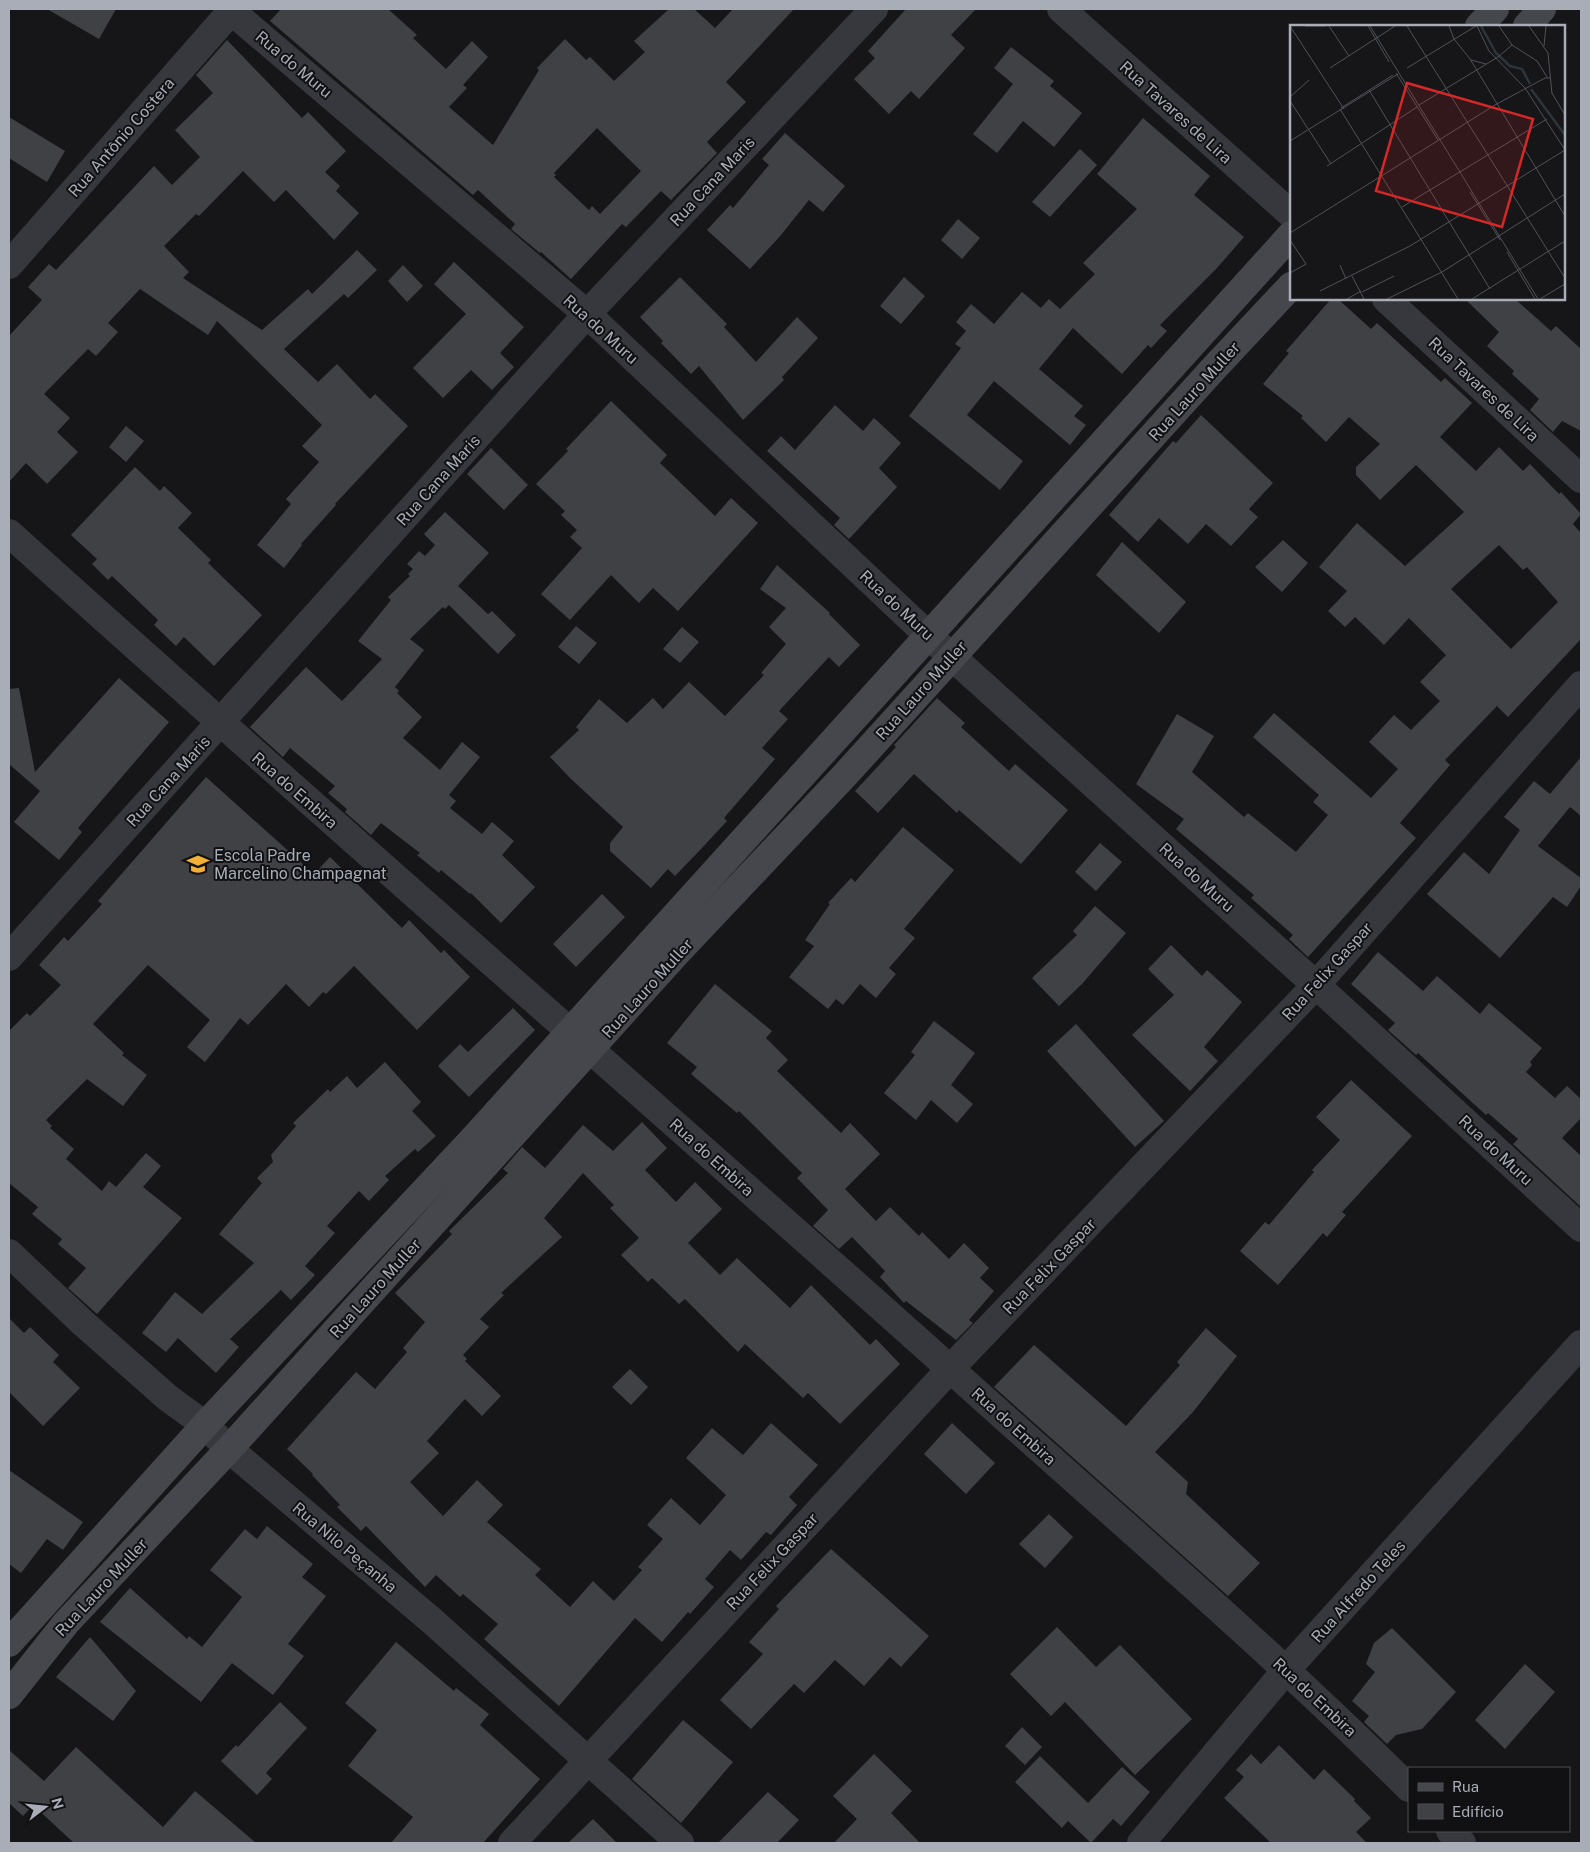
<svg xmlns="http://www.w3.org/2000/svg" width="1590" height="1852" font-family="'Public Sans',sans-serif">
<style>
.building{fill:#404145;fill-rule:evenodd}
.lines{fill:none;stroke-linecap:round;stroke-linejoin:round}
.street{stroke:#37383d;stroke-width:28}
.secondary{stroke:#45474d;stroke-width:28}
.labels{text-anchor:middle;stroke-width:4;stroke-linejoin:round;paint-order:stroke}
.street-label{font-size:16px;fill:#a8adb8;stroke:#111113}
.poi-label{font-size:16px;fill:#a8adb8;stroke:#111113;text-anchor:start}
.inset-river{fill:none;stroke:#2c353c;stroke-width:2.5}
.inset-road{fill:none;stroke:#505258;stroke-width:1}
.view{fill:#d62828;fill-opacity:0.15;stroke:#d62828;stroke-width:2.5}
.inset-edge{fill:none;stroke:#a8adb8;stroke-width:2.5}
</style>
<rect width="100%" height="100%" fill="#161618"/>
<!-- building -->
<g class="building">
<polygon points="47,9 116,9 99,39"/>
<path d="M281,9H388L417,35L413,38L446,69L472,41L488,57L463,85L467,88L449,107L493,145L539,70L537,68L565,39L586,60L590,57L614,81L645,52L634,41L669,9H694L715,28L733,9H794L726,82L746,102L707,142L717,153L671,200L661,191L626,227L622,224L571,279L541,252L540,253L511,229L515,224L478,190L473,195L270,21ZM597,128L641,171L600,214L592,206L589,210L554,177L556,175L554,173Z"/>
<polygon points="906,9 976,9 951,35 965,48 919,99 911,91 889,114 854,79 875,58 868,51"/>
<polygon points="227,40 302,118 308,112 346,151 325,172 340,186 336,191 359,213 334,240 286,190 274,202 243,171 199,216 196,214 164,246 189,272 183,278 262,330 308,289 312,294 357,250 377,270 348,298 344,294 284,349 318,382 337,364 370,399 375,394 408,426 335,504 336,505 301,544 302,545 284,568 257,545 291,504 286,499 319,462 302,446 322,425 217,321 208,335 140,289 108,323 118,332 96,356 88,349 44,394 70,418 57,432 78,452 47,484 26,463 9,482 9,336 42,300 28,287 49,264 56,270 154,166 172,185 200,157 175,130 213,93 196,75"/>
<polygon points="1011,47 1054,81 1050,86 1082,113 1054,147 1023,121 997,153 973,134 1013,84 994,68"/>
<polygon points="9,117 65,151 47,182 9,158"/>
<polygon points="1143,118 1210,176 1194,195 1244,237 1217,268 1160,325 1167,331 1151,348 1148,345 1122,374 1073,328 1039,369 1083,406 1074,416 1086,425 1070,445 994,381 967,415 1023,461 1000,490 909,416 961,348 955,344 966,331 956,322 971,304 994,324 1022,292 1041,308 1049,299 1060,309 1095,274 1083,263 1137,209 1097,174"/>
<polygon points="785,133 845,186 823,212 809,200 781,235 750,269 707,230 730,205 733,208 769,165 762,159"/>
<polygon points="1080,149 1097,165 1050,217 1032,202"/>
<polygon points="958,219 980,238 962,259 941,240"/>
<polygon points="454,262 524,327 500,353 514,367 492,390 471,370 443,398 413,368 466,314 434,284"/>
<polygon points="403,265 423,286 407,302 388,281"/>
<polygon points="680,277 727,324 724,327 756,362 797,317 818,338 782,377 784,380 743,420 699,366 691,374 661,343 663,341 640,317"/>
<polygon points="904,277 925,296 901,324 880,306"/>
<path d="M1331,299H1338L1371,329L1377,323L1441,382L1445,378L1472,403L1440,437L1476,471L1499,447L1523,471L1530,464L1559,494L1561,492L1581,514L1573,524L1581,533V639L1508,717L1497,706L1445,760L1450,765L1400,823L1416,838L1308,957L1289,939L1293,935L1251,898L1254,895L1176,829L1184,819L1136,784L1177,714L1214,736L1192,772L1244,817L1248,813L1296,852L1328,815L1313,802L1319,795L1253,737L1274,713L1371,798L1398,769L1369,742L1394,715L1411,730L1440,701L1420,682L1446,655L1409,618L1384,645L1355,617L1345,627L1328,611L1347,591L1319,567L1357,523L1405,566L1464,512L1416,465L1380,500L1356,475V467L1380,444L1349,417L1326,442L1301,418L1303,416L1263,384L1289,353L1286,351ZM1499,545L1523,570L1527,567L1558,602L1511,649L1451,589Z"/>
<polygon points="1465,299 1515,299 1551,331 1556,326 1581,349 1581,431 1562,421 1553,432 1530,410 1539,399 1512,374 1514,371 1487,346 1499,332"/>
<polygon points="611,401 667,455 660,463 715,516 731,498 758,523 678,611 653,588 639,603 611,575 570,620 541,594 582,548 570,537 577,530 561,515 565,511 536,484 568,451 566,449"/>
<polygon points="835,405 863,431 874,418 901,443 879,468 897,487 849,539 834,525 840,518 767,451 781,436 795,450"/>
<polygon points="1201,415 1273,483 1249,509 1258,517 1231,546 1206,524 1188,544 1159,518 1138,542 1109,515 1173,441 1176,443"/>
<polygon points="126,426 144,441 126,462 109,447"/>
<polygon points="491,448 528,485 504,510 467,474"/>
<polygon points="135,467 160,491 164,486 192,513 178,528 211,560 208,563 262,615 214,666 184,637 176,646 154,625 158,620 112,576 108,580 92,564 97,559 71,535"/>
<polygon points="445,512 489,553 458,586 488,614 492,611 516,635 498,654 449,605 445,609 443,607 410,639 424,650 395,687 399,691 397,693 422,717 403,738 440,770 462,742 480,757 449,795 456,801 450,808 482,834 492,822 514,841 502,855 535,887 501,923 471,893 470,894 441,870 439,873 417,855 420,853 381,823 371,835 345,812 347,809 328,793 335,786 290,748 283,757 250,727 306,667 342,701 382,659 358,641 391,600 388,597 410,576 408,574 413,569 407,564 419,551 425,556 435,545 424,534"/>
<polygon points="1283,540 1308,563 1282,592 1255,567"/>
<polygon points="1122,542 1186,602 1159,633 1096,575"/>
<polygon points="777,565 830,613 829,614 860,645 839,667 829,657 779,711 788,719 762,748 775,759 724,818 727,821 701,849 675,876 668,869 651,888 610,851 610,843 623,827 571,779 550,757 579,730 576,727 599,699 627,723 653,698 663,709 689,682 725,716 764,675 761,673 786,644 769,627 786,608 760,589"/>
<polygon points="576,626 597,643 579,664 558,647"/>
<polygon points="682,627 699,642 680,663 663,649"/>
<polygon points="119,678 169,722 78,828 82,832 59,860 14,822 40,791 9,764 9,689 19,688 35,772"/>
<polygon points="937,698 965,723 961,727 1009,771 1015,764 1068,810 1021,864 959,810 957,813 914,774 878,813 855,791 896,747 894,745"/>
<polygon points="1581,757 1581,816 1570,807 1538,846 1581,878 1581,886 1567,907 1553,897 1500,958 1427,894 1464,852 1489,874 1520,830 1504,817 1534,781 1550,794"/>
<polygon points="206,777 314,874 330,857 402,928 409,920 441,953 444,950 470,977 417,1030 354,966 326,994 323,992 309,1007 286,984 248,1025 240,1018 205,1062 187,1047 210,1020 148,965 93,1024 124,1053 122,1055 147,1075 123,1106 87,1079 46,1120 52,1126 50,1128 74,1149 66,1159 102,1191 109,1181 116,1187 146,1153 161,1166 143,1187 182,1218 97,1314 68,1288 86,1268 58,1244 62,1239 32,1214 38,1207 9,1183 9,1031 27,1013 30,1016 61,985 39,965 64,937 68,941 102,904 98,901"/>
<polygon points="903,827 954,870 904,929 915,938 889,968 896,974 876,998 860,984 843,1005 836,999 828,1009 789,977 814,946 805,940 830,904 828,903 851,878 855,882"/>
<polygon points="1100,843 1122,862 1096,891 1075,872"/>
<polygon points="602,894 625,917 576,967 553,944"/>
<polygon points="1095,906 1126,933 1082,984 1059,1006 1032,978 1077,935 1073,931"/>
<polygon points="1171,945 1202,976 1207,970 1242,1002 1204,1047 1218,1061 1190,1091 1132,1035 1174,995 1148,969"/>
<polygon points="1378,952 1423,991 1437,976 1480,1014 1489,1003 1542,1048 1530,1062 1532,1065 1526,1072 1555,1098 1567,1086 1581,1099 1581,1118 1562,1138 1581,1156 1581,1207 1513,1144 1518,1139 1488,1113 1486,1115 1418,1053 1416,1055 1388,1030 1395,1023 1351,984"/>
<polygon points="715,984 772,1031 766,1038 788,1060 777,1071 841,1133 850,1123 880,1154 845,1189 876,1221 890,1207 919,1236 922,1232 949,1259 964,1243 989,1268 980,1278 994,1291 969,1320 973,1323 956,1340 906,1301 904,1303 880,1277 885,1271 852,1237 839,1249 813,1226 828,1210 797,1178 802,1173 739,1111 737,1113 691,1074 697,1067 667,1043"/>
<polygon points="513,1008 535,1030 469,1097 438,1066 460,1044 468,1052"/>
<polygon points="934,1021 975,1053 951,1085 973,1104 957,1123 931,1100 916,1120 884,1093 915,1055 911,1052"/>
<polygon points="1076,1024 1164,1121 1135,1147 1047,1051"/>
<polygon points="385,1062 421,1102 412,1111 436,1136 418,1152 415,1149 385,1176 389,1180 369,1201 359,1191 327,1226 335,1233 305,1266 315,1275 291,1300 281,1290 230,1339 239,1347 216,1373 178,1338 166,1352 142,1333 175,1292 202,1314 254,1263 219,1234 262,1183 257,1178 273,1162 271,1155 296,1126 293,1123 328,1089 330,1092 347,1076 357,1088"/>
<polygon points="1351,1080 1412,1136 1342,1212 1346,1215 1327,1237 1323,1233 1278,1285 1240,1251 1265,1222 1269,1225 1314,1172 1312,1170 1340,1140 1316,1117"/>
<polygon points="642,1122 667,1148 645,1170 676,1202 695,1182 722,1209 688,1243 720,1275 737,1258 790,1308 811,1285 870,1345 876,1339 900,1364 840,1424 808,1393 803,1398 745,1344 738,1352 685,1299 679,1304 652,1278 648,1282 621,1255 639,1238 610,1208 614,1205 583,1173 544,1218 562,1237 501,1293 504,1295 480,1319 489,1327 463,1355 467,1359 465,1361 501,1396 482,1416 465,1399 427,1441 439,1453 410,1482 443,1516 477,1480 503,1505 487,1522 541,1569 535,1575 570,1607 593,1581 614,1601 642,1570 638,1567 663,1539 647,1525 671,1498 700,1525 726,1495 686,1458 712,1428 743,1455 771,1423 818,1465 789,1497 797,1505 771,1535 766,1532 741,1560 730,1550 705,1579 714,1587 690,1614 688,1612 662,1642 635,1618 559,1706 484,1639 498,1624 463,1594 460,1597 436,1575 425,1587 366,1526 361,1531 337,1507 340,1505 312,1475 313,1474 287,1449 356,1372 375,1389 407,1352 403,1348 425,1322 395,1293 452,1234 449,1231 508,1173 503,1169 522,1147 545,1168 583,1125 613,1151"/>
<polygon points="9,1318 24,1333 30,1327 59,1355 53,1362 80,1388 43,1426 9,1392"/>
<polygon points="1206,1328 1237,1356 1193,1412 1155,1452 1188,1482 1186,1494 1260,1563 1228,1596 994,1387 1034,1345 1126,1426 1180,1365 1177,1362"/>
<polygon points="630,1369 648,1387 631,1405 612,1387"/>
<polygon points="952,1423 995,1463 966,1494 924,1454"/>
<polygon points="9,1470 83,1522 63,1550 47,1539 21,1573 9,1564"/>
<polygon points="1049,1514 1073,1537 1045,1568 1019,1544"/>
<polygon points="267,1526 313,1564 302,1577 326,1596 288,1644 304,1656 273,1695 232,1663 201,1702 100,1622 130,1588 187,1639 189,1636 202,1647 242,1597 210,1570 245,1529 257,1539"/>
<polygon points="831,1549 929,1636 901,1667 890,1657 864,1686 835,1660 804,1693 794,1684 751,1729 720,1700 763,1654 749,1642 779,1609 776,1606"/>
<polygon points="1057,1627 1096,1667 1120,1645 1192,1719 1135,1775 1065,1702 1051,1716 1010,1674"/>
<polygon points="1392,1628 1456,1692 1422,1729 1396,1735 1387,1744 1364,1722 1369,1716 1352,1701 1375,1672 1366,1664 1374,1643"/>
<polygon points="90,1637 136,1691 113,1721 56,1677"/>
<polygon points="396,1642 454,1691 456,1688 489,1714 480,1725 540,1779 483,1843 391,1843 413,1817 348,1766 377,1730 345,1703"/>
<polygon points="1525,1664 1555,1692 1505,1749 1475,1720"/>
<polygon points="280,1702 307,1728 266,1773 272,1779 257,1795 221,1761 236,1745 238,1747"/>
<polygon points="683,1720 733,1762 681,1823 632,1779"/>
<polygon points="1022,1727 1042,1747 1025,1765 1005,1746"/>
<polygon points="1279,1745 1314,1780 1324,1769 1355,1799 1354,1801 1371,1818 1356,1832 1367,1843 1271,1843 1224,1798 1244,1777 1236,1770 1251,1754 1261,1764"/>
<polygon points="76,1747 163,1827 195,1791 256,1843 74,1843 33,1805 23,1816 9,1803 9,1750 44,1781"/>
<polygon points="874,1754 912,1791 891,1813 920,1843 834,1843 857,1819 833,1796"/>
<polygon points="1040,1756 1088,1803 1122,1767 1150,1792 1121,1826 1113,1819 1091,1843 1068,1821 1062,1828 1015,1782"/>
<polygon points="768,1792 799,1820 777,1843 718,1843"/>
<polygon points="593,1819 617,1843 568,1843"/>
</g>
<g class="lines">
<!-- street -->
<g class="street">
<polyline points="229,9 587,314 930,637 1316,985 1581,1228"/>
<polyline points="1061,9 1291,214"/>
<polyline points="9,265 233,9"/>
<polyline points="1386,299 1581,479"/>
<path d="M9,533C329,822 655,1104 976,1392C1122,1523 1270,1650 1409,1788"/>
<polyline points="9,957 587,314 874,9"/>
<polyline points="9,1253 83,1323 168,1398 205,1425 229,1449 431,1620 680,1843"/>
<polyline points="1450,1831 1462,1843"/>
<polyline points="512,1843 950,1369 1316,985 1581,685"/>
<polyline points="1141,1843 1286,1670 1581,1344"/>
</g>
<!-- secondary -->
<g class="secondary">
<polyline points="1479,26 1495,9"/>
<polyline points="1527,26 1542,9"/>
<polyline points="9,1643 205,1425 473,1139 1291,235"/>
<polyline points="9,1695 66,1623 229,1449 673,957 845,775 1215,367 1291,286"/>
</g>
</g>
<!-- icons -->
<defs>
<g id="school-bare" transform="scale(1.725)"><path d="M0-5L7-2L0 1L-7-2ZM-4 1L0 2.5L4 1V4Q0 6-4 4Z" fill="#f2b134" stroke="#111113" stroke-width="2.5" paint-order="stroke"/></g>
</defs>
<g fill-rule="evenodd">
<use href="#school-bare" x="198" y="864"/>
</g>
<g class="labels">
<!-- street labels -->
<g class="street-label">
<text transform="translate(294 64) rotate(40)" y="6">Rua do Muru</text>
<text transform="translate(1176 112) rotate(42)" y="6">Rua Tavares de Lira</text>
<text transform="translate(121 137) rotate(-49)" y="6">Rua Antônio Costera</text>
<text transform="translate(712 181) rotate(-47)" y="6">Rua Cana Maris</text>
<text transform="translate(601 329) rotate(42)" y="6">Rua do Muru</text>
<text transform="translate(1484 389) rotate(43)" y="6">Rua Tavares de Lira</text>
<text transform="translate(1194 391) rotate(-48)" y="6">Rua Lauro Muller</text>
<text transform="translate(438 480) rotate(-48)" y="6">Rua Cana Maris</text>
<text transform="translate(897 605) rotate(43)" y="6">Rua do Muru</text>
<text transform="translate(921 690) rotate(-48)" y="6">Rua Lauro Muller</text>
<text transform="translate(168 781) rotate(-48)" y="6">Rua Cana Maris</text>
<text transform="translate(295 790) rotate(41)" y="6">Rua do Embira</text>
<text transform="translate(1197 877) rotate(42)" y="6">Rua do Muru</text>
<text transform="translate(1327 971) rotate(-48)" y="6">Rua Felix Gaspar</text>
<text transform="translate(647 988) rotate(-48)" y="6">Rua Lauro Muller</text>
<text transform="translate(1496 1150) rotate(43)" y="6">Rua do Muru</text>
<text transform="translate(712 1157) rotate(42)" y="6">Rua do Embira</text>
<text transform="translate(1049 1266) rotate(-46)" y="6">Rua Felix Gaspar</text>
<text transform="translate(375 1288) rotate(-48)" y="6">Rua Lauro Muller</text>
<text transform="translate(1014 1426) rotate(42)" y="6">Rua do Embira</text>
<text transform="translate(345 1547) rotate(40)" y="6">Rua Nilo Peçanha</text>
<text transform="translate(772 1561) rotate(-47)" y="6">Rua Felix Gaspar</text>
<text transform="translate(101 1587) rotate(-47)" y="6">Rua Lauro Muller</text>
<text transform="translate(1358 1591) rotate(-48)" y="6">Rua Alfredo Teles</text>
<text transform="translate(1315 1697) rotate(43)" y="6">Rua do Embira</text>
</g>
<!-- poi labels -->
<g class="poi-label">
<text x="214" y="861">Escola Padre<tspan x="214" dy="18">Marcelino Champagnat</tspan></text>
</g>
</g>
<!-- overview -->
<g transform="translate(1290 25)">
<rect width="275" height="275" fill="#161618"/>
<path class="inset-river" d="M191,1L206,28L220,41L232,44L240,59M241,64L275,110"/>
<path class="inset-road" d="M0,1L54,84M15,1H36M39,1L59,31M78,1L99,37M80,1L248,274M117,1L275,253M159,1L164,14L180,34L275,191M187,1L199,26L235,63L275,125M209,1L222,20L247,36L257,52M239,1L258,28L262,69M254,21L256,1M181,35L196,39M40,43L105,1M117,43L186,1M106,48L148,115M79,65L200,264M262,68L275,90M0,72L19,55M0,76L41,139M129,80L208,32L222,20M51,83L103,50M50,84L168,274M0,116L108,49M37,141L127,82M180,167L210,215M112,182L257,94M0,208L205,80L255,53H261M0,215L16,239L0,248M217,227L245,274M50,240L56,254M62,251L74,274M30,266L120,221L275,125M72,267L104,251M57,274L71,266M97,274L152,247L275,169M182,274L275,216M250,274L275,259"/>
<path class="view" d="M117,58L243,94L212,202L86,166Z"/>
<rect width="275" height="275" class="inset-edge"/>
</g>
<!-- border -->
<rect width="1590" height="1852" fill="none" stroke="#a8adb8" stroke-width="20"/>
<!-- legend -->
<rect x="1408" y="1767" width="162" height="65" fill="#111113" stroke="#4d4f55"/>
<rect x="1418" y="1783" width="25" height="8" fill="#45474d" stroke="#4d4f55"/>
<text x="1452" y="1792" font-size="15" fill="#a8adb8">Rua</text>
<rect x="1418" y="1804" width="25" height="15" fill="#404145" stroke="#4d4f55"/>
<text x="1452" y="1817" font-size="15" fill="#a8adb8">Edifício</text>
<!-- north arrow -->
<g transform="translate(45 1807) rotate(74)" stroke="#111113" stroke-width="4" paint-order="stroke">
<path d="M0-4L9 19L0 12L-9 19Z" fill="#a8adb8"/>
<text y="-8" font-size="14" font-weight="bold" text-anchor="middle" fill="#a8adb8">N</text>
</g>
</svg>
